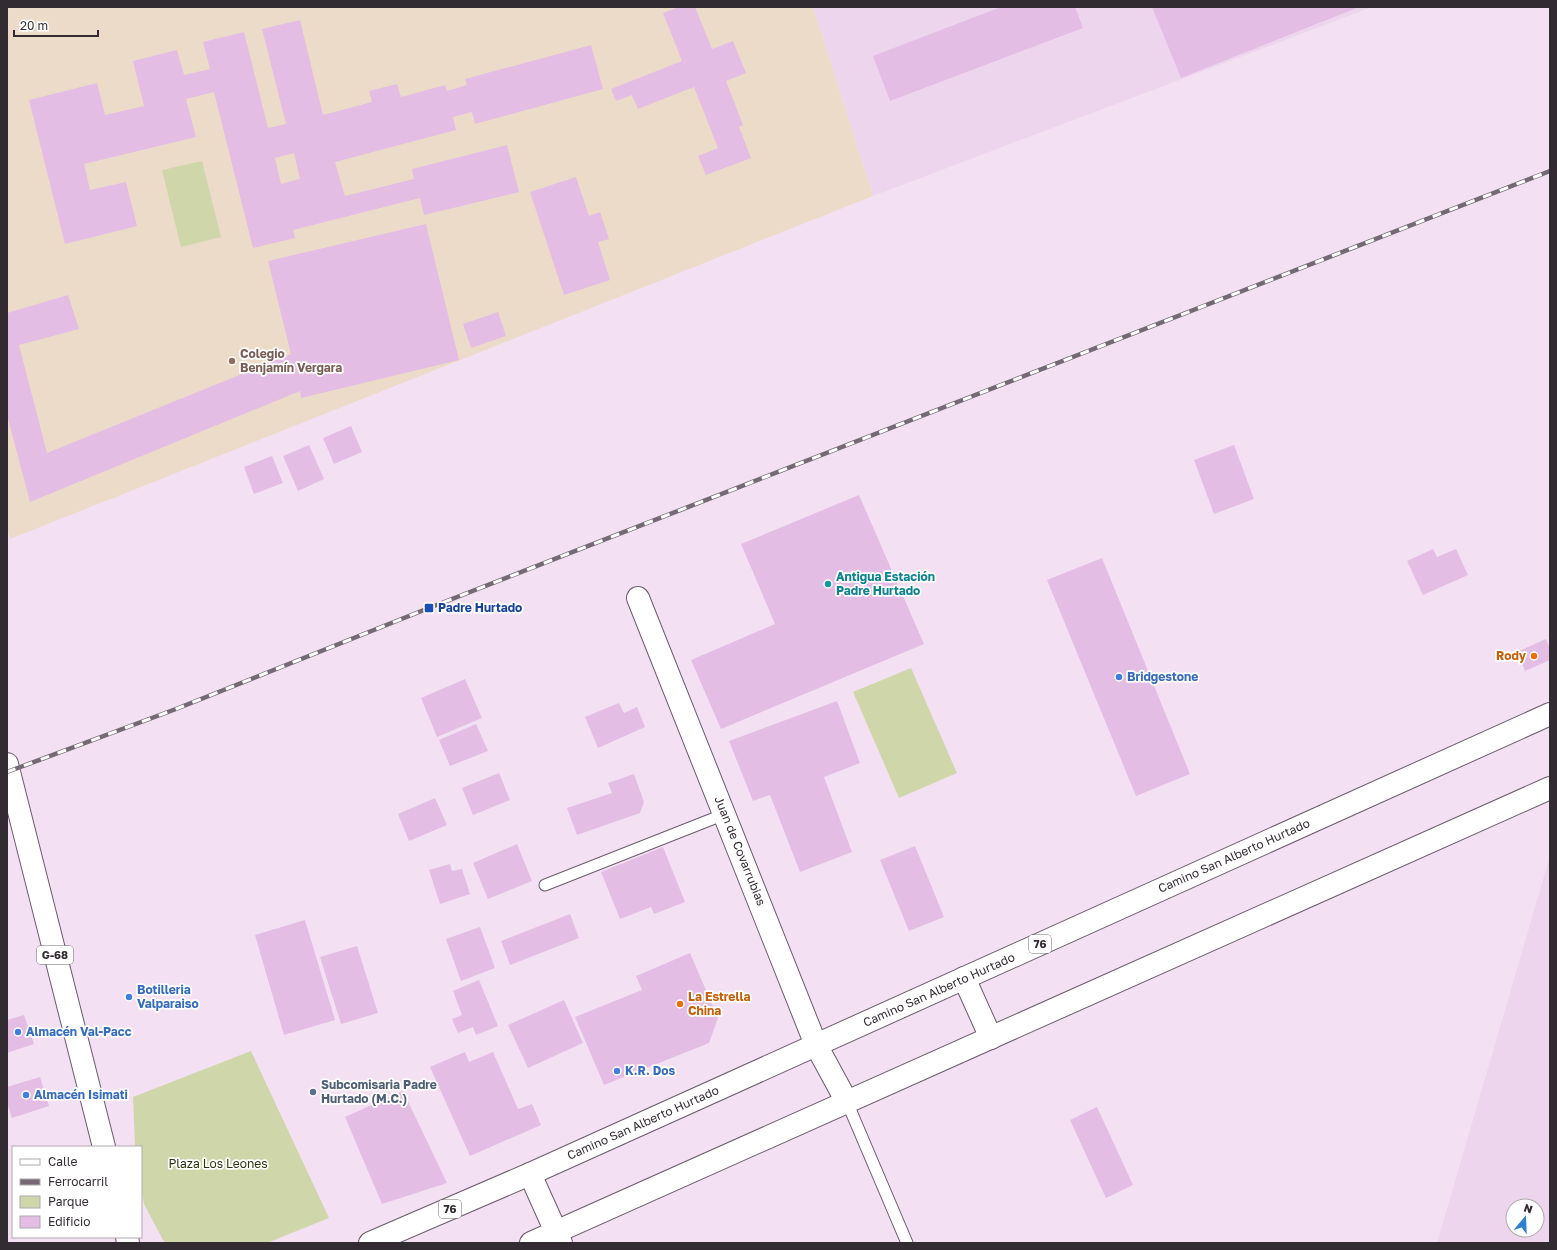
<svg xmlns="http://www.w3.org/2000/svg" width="1557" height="1250" font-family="'Golos Text',sans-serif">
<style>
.built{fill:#edd5ed;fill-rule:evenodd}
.education{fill:#ecdbc9}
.green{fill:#cfd7aa}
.building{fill:#e4bde4;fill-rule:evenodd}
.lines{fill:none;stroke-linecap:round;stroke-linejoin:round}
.service-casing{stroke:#6a5b6a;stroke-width:13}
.minor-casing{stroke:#6a5b6a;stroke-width:24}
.primary-casing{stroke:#6a5b6a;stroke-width:24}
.service{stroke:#fff;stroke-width:11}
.minor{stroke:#fff;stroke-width:22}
.primary{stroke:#fff;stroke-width:22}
.rail-casing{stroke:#746974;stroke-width:4.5}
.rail{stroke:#fff;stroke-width:3;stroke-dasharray:9;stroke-linecap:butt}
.education-dot{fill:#8d6e63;stroke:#fff;stroke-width:1.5}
.culture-dot{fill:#0f9aa8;stroke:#fff;stroke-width:1.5}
.transit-dot{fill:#1a4fb4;stroke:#fff;stroke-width:1.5}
.food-dot{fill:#e8710a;stroke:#fff;stroke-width:1.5}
.shop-dot{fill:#3f7fe0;stroke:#fff;stroke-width:1.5}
.service-dot{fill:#5c6f8a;stroke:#fff;stroke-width:1.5}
.labels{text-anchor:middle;stroke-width:3.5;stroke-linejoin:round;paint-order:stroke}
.shield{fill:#fff;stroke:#706b70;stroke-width:1}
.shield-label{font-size:11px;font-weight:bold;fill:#322b32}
.education-label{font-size:12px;font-weight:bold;fill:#785e54;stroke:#fff;text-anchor:start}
.culture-label{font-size:12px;font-weight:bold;fill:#0d838f;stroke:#fff;text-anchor:start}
.transit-label{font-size:12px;font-weight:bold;fill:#164399;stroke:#fff;text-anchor:start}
.food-label{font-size:12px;font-weight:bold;fill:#c56008;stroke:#fff;text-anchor:end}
.shop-label{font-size:12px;font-weight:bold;fill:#366cbe;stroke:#fff;text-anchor:start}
.street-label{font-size:12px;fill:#322b32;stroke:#fff}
.service-label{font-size:12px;font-weight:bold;fill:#4e5e75;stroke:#fff;text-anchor:start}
.park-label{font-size:12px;fill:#2e320b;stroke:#fff}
</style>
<rect width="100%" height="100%" fill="#f3e1f3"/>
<!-- built -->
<g class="built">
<polygon points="813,7 1372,7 873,196"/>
<path d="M1550,856V1243H1437ZM1513,1206H1537V1230H1513Z"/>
</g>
<!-- education -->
<polygon class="education" points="13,7 813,7 873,196 10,539 7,527 7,9"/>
<!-- green -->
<g class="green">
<polygon points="202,161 221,237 181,247 162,170"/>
<polygon points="911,668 957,773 899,798 853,692"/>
<polygon points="251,1051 329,1218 267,1243 166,1243 163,1240 144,1204 141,1187 141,1147 135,1147 133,1097"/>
</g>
<!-- building -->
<g class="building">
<polygon points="679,7 695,7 712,49 733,41 746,73 726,81 743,125 739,127 751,158 706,175 698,156 718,148 694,87 638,109 632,95 616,101 611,89 682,61 663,13"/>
<polygon points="1001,7 1075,7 1083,28 890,101 873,56"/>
<polygon points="1152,7 1359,7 1181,78"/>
<path d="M300,20L323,115L372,102L369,91L397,84L401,97L445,85L447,91L467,85L465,79L591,45L603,89L475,124L472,112L453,117L456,130L335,162L345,196L414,179L412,169L507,145L519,192L424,215L420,198L293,230L295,238L253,248L214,92L186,99L196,137L84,164L90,190L126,182L137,226L65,244L29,100L97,83L105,115L144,106L133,61L177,50L184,75L210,69L203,42L244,32L268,128L286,124L262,29ZM294,153L300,179L281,184L275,158Z"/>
<polygon points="576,177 589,216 600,212 609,239 598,242 610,280 564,295 530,192"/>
<polygon points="426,224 459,360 301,398 300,391 30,502 7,415 7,313 68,295 79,329 19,345 47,453 291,354 268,261"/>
<polygon points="498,312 506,336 471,348 463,324"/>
<polygon points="351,426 362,452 334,464 323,438"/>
<polygon points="309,445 324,479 298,491 283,456"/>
<polygon points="1234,445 1254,499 1214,514 1194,460"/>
<polygon points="272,456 283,483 254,494 244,467"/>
<polygon points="859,495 924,644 721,729 691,660 775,624 741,544"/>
<polygon points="1433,549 1437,557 1456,549 1468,575 1423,595 1407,561"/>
<polygon points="1102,558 1190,774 1136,796 1047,580"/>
<polygon points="1546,639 1550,649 1550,660 1525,671 1517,652"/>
<polygon points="465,679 482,718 437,737 421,698"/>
<polygon points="837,701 860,763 824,777 852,852 800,872 770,795 753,801 729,741"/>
<polygon points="619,703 624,713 637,707 645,727 598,748 585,717"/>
<polygon points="476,724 488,751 450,766 439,740"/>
<polygon points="499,773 510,800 473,815 462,788"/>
<polygon points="634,774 644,802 640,813 577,835 567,808 612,793 608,783"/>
<polygon points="435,798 447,825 409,841 398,814"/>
<polygon points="517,844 532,881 488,899 473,863"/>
<polygon points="915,846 944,917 909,931 880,860"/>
<polygon points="663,847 685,902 654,914 651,907 620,919 601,872"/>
<polygon points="450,864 452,871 462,869 470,894 440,904 429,870"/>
<polygon points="570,914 579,938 510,965 501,941"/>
<polygon points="305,920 335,1020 284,1035 255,935"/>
<polygon points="480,927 495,968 461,981 446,939"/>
<polygon points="357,946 378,1013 341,1024 320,957"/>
<polygon points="690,953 718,1018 709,1043 604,1085 575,1017 642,990 636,976"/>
<polygon points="479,980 498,1026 476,1035 473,1027 458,1033 452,1019 462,1015 453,991"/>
<polygon points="564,1000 583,1043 528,1068 508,1025"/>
<polygon points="24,1015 34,1044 7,1053 7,1020"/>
<polygon points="465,1052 469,1062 493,1052 518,1109 532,1104 541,1125 470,1156 430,1067"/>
<polygon points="40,1077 49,1106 12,1118 7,1103 7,1087"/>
<polygon points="403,1091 447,1183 382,1204 345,1117"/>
<polygon points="1097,1107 1133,1185 1106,1198 1070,1120"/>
</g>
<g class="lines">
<!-- service casing -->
<g class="service-casing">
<g id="service">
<polyline points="545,885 725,814"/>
<polyline points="847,1102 907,1243"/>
</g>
</g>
<!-- minor casing -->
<g class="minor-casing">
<g id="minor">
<polyline points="638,598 816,1045 847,1102"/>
<polyline points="530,1174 561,1243"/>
</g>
</g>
<!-- primary casing -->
<g class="primary-casing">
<g id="primary">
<polyline points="7,764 104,1147"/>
<polyline points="964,978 991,1038"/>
<polyline points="127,1237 128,1243"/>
<polyline points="370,1243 530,1174 1550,714"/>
<polyline points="531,1243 1550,788"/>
</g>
</g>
<!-- service -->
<use href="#service" class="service"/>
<!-- minor -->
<use href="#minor" class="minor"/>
<!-- primary -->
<use href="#primary" class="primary"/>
<!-- rail casing -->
<g class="rail-casing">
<polyline id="rail" points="7,772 176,709 429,608 1550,171"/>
</g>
<!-- rail -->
<use href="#rail" class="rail"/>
</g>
<!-- markers -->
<circle class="education-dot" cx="232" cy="361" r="4"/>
<circle class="culture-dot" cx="828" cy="584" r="4"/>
<rect class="transit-dot" x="424" y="603" width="10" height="10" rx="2"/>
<g class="food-dot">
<circle cx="1534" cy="656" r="4"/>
<circle cx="680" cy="1004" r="4"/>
</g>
<g class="shop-dot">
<circle cx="1119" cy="677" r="4"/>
<circle cx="129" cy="997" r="4"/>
<circle cx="18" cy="1032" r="4"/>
<circle cx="617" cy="1071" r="4"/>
<circle cx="26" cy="1095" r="4"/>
</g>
<circle class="service-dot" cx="313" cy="1092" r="4"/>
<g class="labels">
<!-- shield labels -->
<g class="shield">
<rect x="1029" y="935" width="22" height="18" rx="3"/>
<rect x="37" y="946" width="36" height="18" rx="3"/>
<rect x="439" y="1200" width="22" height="18" rx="3"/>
</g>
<g class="shield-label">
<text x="1040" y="948">76</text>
<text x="55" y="959">G-68</text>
<text x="450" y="1213">76</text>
</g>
<!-- education labels -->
<g class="education-label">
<text x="240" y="358">Colegio<tspan x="240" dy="14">Benjamín Vergara</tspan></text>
</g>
<!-- culture labels -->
<g class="culture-label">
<text x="836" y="581">Antigua Estación<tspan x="836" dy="14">Padre Hurtado</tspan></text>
</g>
<!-- transit labels -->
<g class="transit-label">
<text x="438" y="612">Padre Hurtado</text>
</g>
<!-- food labels -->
<g class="food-label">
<text x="1526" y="660">Rody</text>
<text x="688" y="1001" text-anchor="start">La Estrella<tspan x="688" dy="14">China</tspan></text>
</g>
<!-- shop labels -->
<g class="shop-label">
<text x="1127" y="681">Bridgestone</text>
<text x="137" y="994">Botilleria<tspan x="137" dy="14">Valparaiso</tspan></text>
<text x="26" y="1036">Almacén Val-Pacc</text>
<text x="625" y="1075">K.R. Dos</text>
<text x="34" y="1099">Almacén Isimati</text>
</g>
<!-- street labels -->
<g class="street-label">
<text transform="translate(740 851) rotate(68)" y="4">Juan de Covarrubias</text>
<text transform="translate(1234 856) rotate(-24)" y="4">Camino San Alberto Hurtado</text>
<text transform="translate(939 990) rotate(-24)" y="4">Camino San Alberto Hurtado</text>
<text transform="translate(643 1123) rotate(-24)" y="4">Camino San Alberto Hurtado</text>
</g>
<!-- service labels -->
<g class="service-label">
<text x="321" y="1089">Subcomisaria Padre<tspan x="321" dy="14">Hurtado (M.C.)</tspan></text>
</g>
<!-- park labels -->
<g class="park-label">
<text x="218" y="1168">Plaza Los Leones</text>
</g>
</g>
<!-- border -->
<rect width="1557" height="1250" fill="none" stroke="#322b32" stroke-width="16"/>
<!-- legend -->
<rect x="12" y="1146" width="130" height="92" fill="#ffffff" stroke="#adaaad"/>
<rect x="20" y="1159" width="20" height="6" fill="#ffffff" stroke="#adaaad"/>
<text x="48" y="1166" font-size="12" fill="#322b32">Calle</text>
<rect x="20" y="1179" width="20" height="6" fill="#746974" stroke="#adaaad"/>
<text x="48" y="1186" font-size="12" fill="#322b32">Ferrocarril</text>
<rect x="20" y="1196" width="20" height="12" fill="#cfd7aa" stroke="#adaaad"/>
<text x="48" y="1206" font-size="12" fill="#322b32">Parque</text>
<rect x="20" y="1216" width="20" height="12" fill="#e4bde4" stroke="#adaaad"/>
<text x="48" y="1226" font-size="12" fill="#322b32">Edificio</text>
<!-- north arrow -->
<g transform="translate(1525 1218) rotate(19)"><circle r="19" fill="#ffffff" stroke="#adaaad"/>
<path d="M0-3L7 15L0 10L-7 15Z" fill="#2f81d0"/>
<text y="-6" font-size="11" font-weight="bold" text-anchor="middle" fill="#322b32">N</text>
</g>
<!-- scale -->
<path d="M14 30v6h84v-6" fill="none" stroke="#322b32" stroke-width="2"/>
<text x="20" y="30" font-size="12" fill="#322b32" stroke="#ffffff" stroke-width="3" paint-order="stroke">20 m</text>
</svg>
